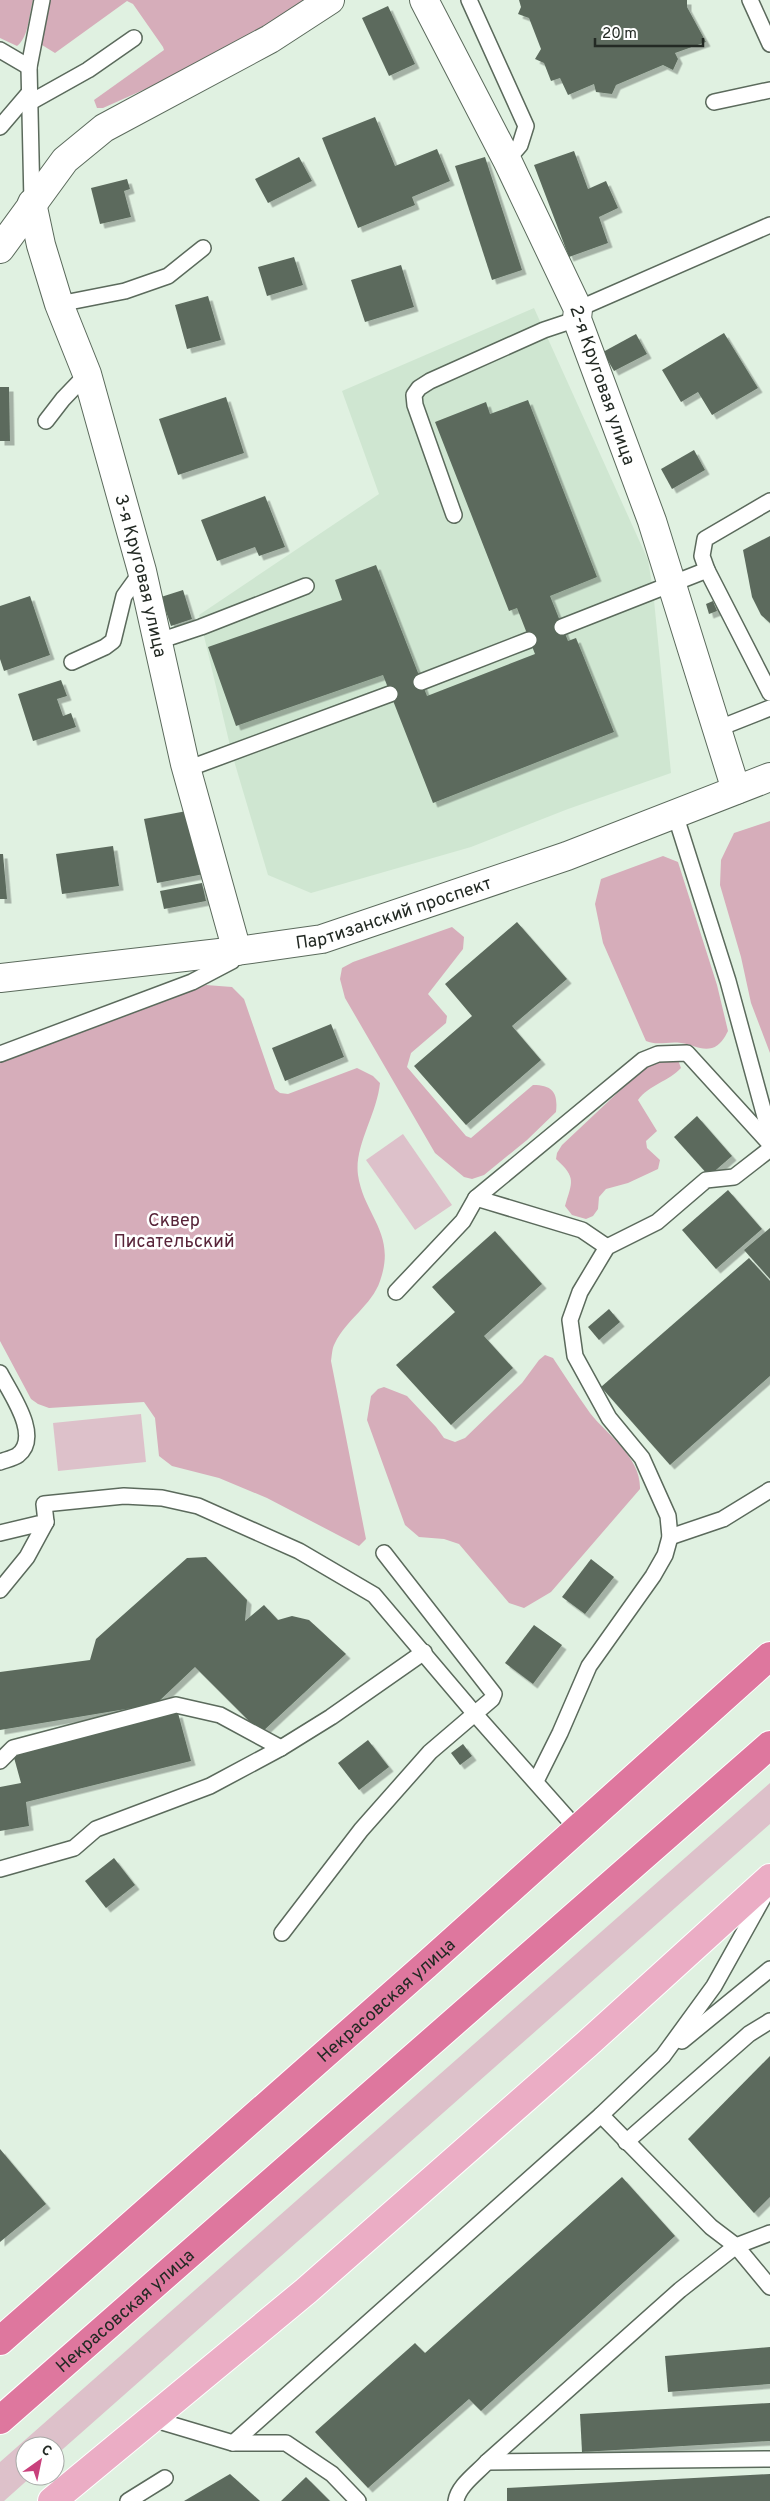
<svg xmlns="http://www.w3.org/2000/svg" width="770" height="2501" font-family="Overpass,sans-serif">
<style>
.built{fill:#cfe6d1}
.green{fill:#ddc1ca}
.forest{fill:#d6adba}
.building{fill:#5c6b5d;filter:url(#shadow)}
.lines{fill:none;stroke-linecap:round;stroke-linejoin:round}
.lane-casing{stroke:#5b6a5c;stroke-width:18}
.street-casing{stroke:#5b6a5c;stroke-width:30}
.secondary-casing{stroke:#5b6a5c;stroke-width:30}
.primary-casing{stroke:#fff;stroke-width:30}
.highway-casing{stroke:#fff;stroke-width:30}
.lane{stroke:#fff;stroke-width:15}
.street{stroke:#fff;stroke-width:28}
.secondary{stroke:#fff;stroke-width:28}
.primary{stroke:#ebadc5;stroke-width:28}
.highway{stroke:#de779e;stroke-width:28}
.labels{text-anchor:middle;stroke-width:5;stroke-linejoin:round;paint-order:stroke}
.street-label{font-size:18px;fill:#232a24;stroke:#fff}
.park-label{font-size:18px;fill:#582439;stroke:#fff}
</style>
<defs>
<filter id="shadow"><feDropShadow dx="4.5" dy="4.5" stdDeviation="0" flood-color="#0004"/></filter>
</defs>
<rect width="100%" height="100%" fill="#e0f1e1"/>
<!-- built -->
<polygon class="built" points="534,308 648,560 653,590 671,773 568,809 471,847 311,893 268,875 232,754 199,615 379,494 342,391"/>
<!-- green -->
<g class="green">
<polygon points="403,1134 452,1205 415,1230 366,1160"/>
<polygon points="141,1414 146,1462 58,1471 53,1423"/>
<polygon points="770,1783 770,1824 55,2456 55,2446 25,2446 25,2476 32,2476 4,2501 0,2501 0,2462"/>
</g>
<!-- forest -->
<g class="forest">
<path d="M0,0H33C29,14 29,37 17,46L0,38Z"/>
<polygon points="50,0 314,0 217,57 103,108 97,108 94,100 164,50 163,47 133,4 127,1 55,53 42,45 41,33"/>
<polygon points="770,821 770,1053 751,1003 741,957 720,885 721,860 734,833"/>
<path d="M663,856L678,862L717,985L728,1031C725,1037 720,1046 712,1048C701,1051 692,1044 681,1043C669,1041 657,1046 646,1041L603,943L595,904L601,879Z"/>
<path d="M452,927L464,937L463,949L428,994L447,1016L446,1023L411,1053L407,1067L466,1136L471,1138L533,1085C554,1085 558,1094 556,1112L527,1140L484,1175L472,1179L464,1177L435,1153L345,998L340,979L342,968L353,962Z"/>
<path d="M206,985L232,987L244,999L275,1089L280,1093L288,1094L357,1068L373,1076L380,1083C377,1114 354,1146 358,1175C364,1216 397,1233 380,1281C372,1305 346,1320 335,1343C332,1348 332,1355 331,1361L366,1539L359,1546L267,1498L219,1478L172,1466L159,1456L155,1418L144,1402L49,1408L38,1404L31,1399L0,1341V1063Z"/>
<path d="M678,1060L681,1068C669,1081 649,1085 638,1100L657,1131L646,1141L647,1148L660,1160L658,1169L628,1183L606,1189L599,1197L598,1209L593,1216L586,1219L572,1215L565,1206C572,1182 577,1178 556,1159L557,1153L562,1145L646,1066L660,1061Z"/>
<path d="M545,1355L553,1358C565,1376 577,1395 590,1413C608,1436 641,1457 640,1489L551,1592L524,1608L509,1603L459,1544L444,1539L419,1537L405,1525L367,1420L371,1396L378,1389L384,1387L407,1396L436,1427L444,1438L455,1442L465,1438L522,1383L539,1360Z"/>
</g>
<!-- building -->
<g class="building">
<polygon points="519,0 687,0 687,7 706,42 675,53 678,59 673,70 663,65 616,85 612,94 596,92 594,84 568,95 560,78 551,81 544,63 535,59 541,49 529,18 518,14 521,7"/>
<polygon points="388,6 415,64 389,76 362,18"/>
<polygon points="375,117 395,166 437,149 450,181 412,197 415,205 358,228 322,138"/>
<polygon points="574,151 588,189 606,181 618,208 599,217 608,243 569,257 534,165"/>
<polygon points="299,157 312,181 268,203 255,179"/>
<polygon points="485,157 522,270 492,280 455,166"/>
<polygon points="127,179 130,189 124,191 131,217 100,224 91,188"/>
<polygon points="294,257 303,285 267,296 258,267"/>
<polygon points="401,265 414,307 365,322 351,280"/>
<polygon points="208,296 221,340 187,349 175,305"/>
<polygon points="724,333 758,388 712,415 698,392 681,402 662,370"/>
<polygon points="636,334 647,354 614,371 603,352"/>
<polygon points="0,387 9,387 10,441 0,441"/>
<polygon points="226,397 244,453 178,475 159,419"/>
<polygon points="528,400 597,577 550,596 568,641 576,638 614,732 433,803 383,675 236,726 208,647 342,600 335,580 376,565 427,696 535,654 517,608 509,611 435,422 486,402 490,414"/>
<polygon points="694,450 705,470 672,489 661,469"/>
<polygon points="265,496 285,547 259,556 255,547 217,561 201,520"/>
<polygon points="770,536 770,623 761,615 752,597 743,550"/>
<polygon points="183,590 192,619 171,626 161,597"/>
<polygon points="30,596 50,655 4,671 0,659 0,606"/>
<polygon points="713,601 717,611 709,614 706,604"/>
<polygon points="61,680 67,696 57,699 63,716 71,713 76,727 33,741 18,694"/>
<polygon points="192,810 204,874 157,883 144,819"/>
<polygon points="113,846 119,886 62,894 56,854"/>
<polygon points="0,854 3,854 7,899 0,899"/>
<polygon points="202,883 206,901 164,909 160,891"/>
<polygon points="517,922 567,979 512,1026 541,1060 466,1125 414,1066 472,1016 445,984"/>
<polygon points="331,1024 344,1057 285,1081 272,1048"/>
<polygon points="697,1116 732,1156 709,1176 674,1137"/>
<polygon points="728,1190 762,1229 716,1269 682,1230"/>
<polygon points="770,1228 770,1279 744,1250"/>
<polygon points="495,1231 542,1284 484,1336 513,1368 451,1425 396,1365 455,1312 432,1287"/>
<polygon points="749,1258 770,1281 770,1376 670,1465 601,1387"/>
<polygon points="609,1309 620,1322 599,1340 588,1327"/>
<polygon points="206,1557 247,1600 245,1621 264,1605 278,1620 292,1616 309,1620 346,1654 261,1733 195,1667 156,1704 0,1730 0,1672 90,1660 96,1639 187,1558"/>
<polygon points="591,1559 614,1577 585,1614 562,1597"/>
<polygon points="534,1625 562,1645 533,1684 505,1663"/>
<polygon points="178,1713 191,1761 26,1802 29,1826 0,1831 0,1787 21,1783 13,1754"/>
<polygon points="368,1740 389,1767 359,1790 338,1763"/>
<polygon points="463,1744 472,1756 460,1765 451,1753"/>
<polygon points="114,1858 135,1885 106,1908 85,1881"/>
<polygon points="770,2056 770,2197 754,2213 688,2139"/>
<polygon points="0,2149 46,2204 0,2242"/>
<polygon points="622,2177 675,2236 481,2411 469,2399 368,2488 315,2432 415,2343 425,2353"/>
<polygon points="770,2347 770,2384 668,2392 665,2356"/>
<polygon points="770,2403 770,2441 582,2452 580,2414"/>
<polygon points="230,2474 260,2501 184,2501"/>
<polygon points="770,2474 770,2501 507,2501 507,2488"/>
<polygon points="306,2477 330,2501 281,2501"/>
</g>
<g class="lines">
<!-- lane casing -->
<g class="lane-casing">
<g id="lane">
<polyline points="469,0 526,126 520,145 507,160"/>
<polyline points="750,0 770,44"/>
<polyline points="0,50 29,67"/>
<polyline points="714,102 770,90"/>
<polyline points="29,103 88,70 134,38"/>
<polyline points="0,127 29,93"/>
<polyline points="32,202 29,67 42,0"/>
<polyline points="59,304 125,291 168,276 203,248"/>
<polyline points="578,309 770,225"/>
<polyline points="46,421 63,399 87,374"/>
<polyline points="454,515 415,405 414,395 419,388 430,381 544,330 577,319"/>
<polyline points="707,570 702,556 705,539 770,501"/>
<polyline points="562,627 707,570 770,693"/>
<polyline points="156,642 201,627 306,586"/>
<polyline points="72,662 105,647 113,641 124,596 142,571"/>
<polyline points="421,682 529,640"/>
<polyline points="717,729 770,708"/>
<polyline points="187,769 390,694"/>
<polyline points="675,814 728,981 770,1135"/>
<polyline points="0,1054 192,982 232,961 236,954"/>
<polyline points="476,1198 643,1060 658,1054 687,1053 770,1144"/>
<polyline points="396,1292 463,1221 476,1198 582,1230 607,1247"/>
<path d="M0,1373C10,1393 42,1436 18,1455C14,1458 5,1460 0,1462"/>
<polyline points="0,1533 46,1522 44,1504 124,1496 162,1498 198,1506 299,1551 374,1595 475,1714 577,1829"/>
<polyline points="670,1537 723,1519 770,1490"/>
<polyline points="0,1590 27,1557 46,1522"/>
<polyline points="0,1761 13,1748 176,1705 220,1715 281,1748"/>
<polyline points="536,1781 560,1733 589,1666 653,1576 665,1555 670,1537 668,1516 642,1458 609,1418 575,1356 570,1320 580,1292 607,1247 657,1222 706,1180 734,1177 770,1149"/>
<polyline points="0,1869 74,1848 96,1829 210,1786 281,1748 331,1717 424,1652"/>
<polyline points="767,1891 714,1986 663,2056 601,2115 711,2227 736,2246 770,2287"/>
<polyline points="282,1933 361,1830 430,1752 492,1699 494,1694 384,1553"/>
<polyline points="682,2041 770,1969"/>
<polyline points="626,2142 749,2034 770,2021"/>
<polyline points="149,2418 233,2443 286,2443 332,2474 358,2501"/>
<polyline points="233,2443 601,2115"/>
<polyline points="487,2462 770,2459"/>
<polyline points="128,2501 165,2478"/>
<path d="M456,2501C458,2486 477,2473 487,2462L680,2290L736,2246L770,2233"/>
</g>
</g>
<!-- street casing -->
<g class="street-casing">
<g id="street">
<polyline points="424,0 507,160 578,309 577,319 652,521 736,790"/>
<path id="s1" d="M32,203L41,245L59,304L87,374L142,571L185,764L237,951"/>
<polyline points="0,249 65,160 104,128 270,39 330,0"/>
</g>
</g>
<!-- secondary casing -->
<g class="secondary-casing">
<g id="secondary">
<path id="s2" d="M0,978L237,951L322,939L567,856L770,777"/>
</g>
</g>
<!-- primary casing -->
<g class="primary-casing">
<polyline id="primary" points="52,2501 306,2291 587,2044 770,1878"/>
</g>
<!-- highway casing -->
<g class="highway-casing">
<g id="highway">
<path id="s3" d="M0,2341L426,1965L770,1656"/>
<path id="s4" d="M0,2420L770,1745"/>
</g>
</g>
<!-- lane -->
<use href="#lane" class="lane"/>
<!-- street -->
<use href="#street" class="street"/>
<!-- secondary -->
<use href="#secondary" class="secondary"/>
<!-- primary -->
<use href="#primary" class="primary"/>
<!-- highway -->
<use href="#highway" class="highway"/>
</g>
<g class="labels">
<!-- street labels -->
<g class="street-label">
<text transform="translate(603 385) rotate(71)" y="6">2-я Круговая улица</text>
<text dy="6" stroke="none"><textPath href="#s1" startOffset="389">3-я Круговая улица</textPath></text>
<text dy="6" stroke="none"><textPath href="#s2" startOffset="400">Партизанский проспект</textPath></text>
<text dy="6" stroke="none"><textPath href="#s3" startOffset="515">Некрасовская улица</textPath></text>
<text dy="6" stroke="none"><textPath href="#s4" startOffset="166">Некрасовская улица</textPath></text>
</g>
<!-- park labels -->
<g class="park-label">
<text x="174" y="1226">Cквер<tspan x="174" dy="21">Писательский</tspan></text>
</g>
</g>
<!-- north arrow -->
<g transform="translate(40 2461) rotate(33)"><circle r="24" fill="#ffffff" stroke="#a7aaa7"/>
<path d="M0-4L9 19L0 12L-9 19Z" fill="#c9417c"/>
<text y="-8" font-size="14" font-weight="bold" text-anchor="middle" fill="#232a24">С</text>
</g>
<!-- scale -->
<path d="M595 38v8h108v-8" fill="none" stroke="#232a24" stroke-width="2.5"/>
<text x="602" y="38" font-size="15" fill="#232a24" stroke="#ffffff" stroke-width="4" paint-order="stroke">20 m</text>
</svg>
